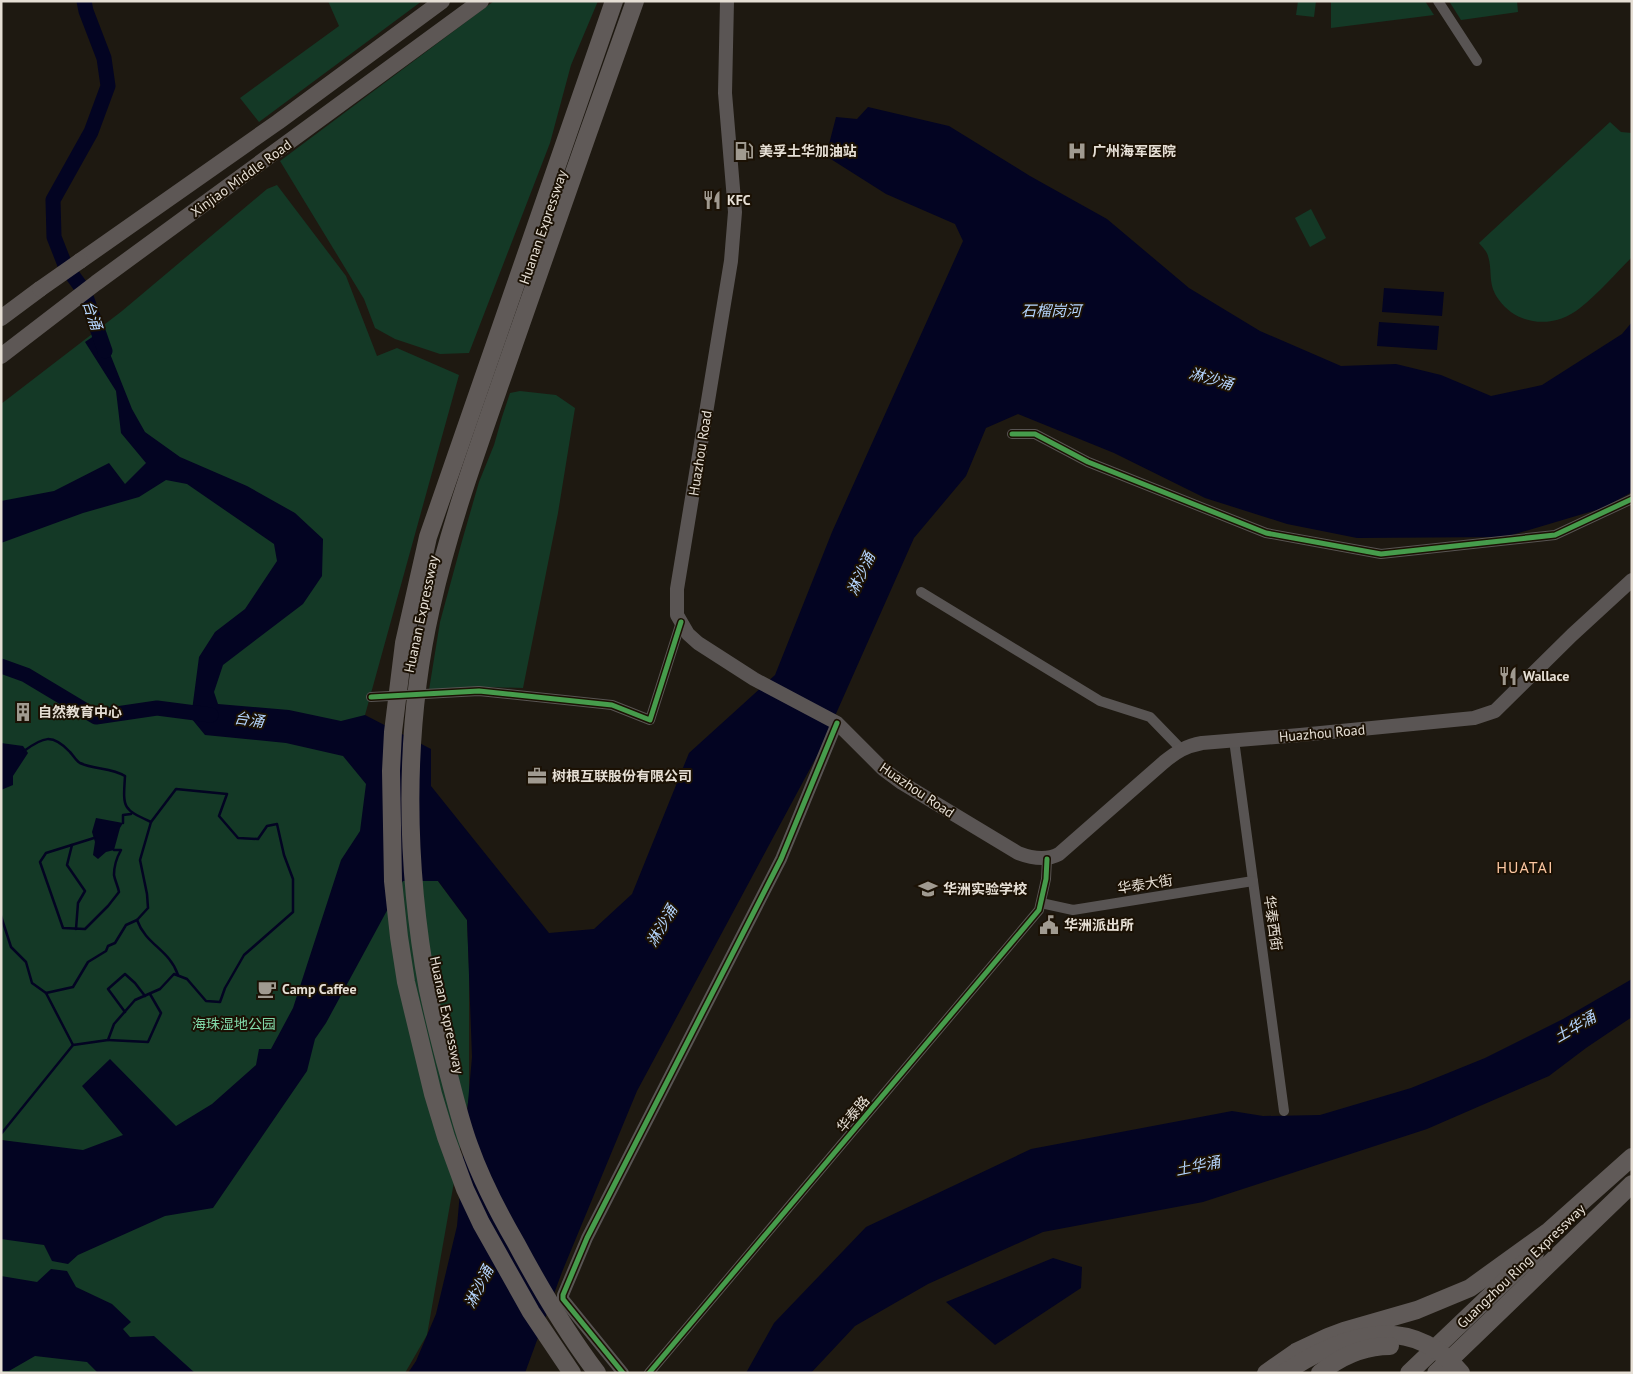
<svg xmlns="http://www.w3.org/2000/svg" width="1633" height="1374" font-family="'PT Sans','Noto Sans SC',sans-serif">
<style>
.green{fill:#143926}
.water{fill:#030422}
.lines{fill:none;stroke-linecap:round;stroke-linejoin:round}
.stream{stroke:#030422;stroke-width:2.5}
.river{stroke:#030422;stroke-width:15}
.minor{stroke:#585453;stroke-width:10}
.tertiary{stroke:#585453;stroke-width:12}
.secondary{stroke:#5a5554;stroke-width:14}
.trunk{stroke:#5d5755;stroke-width:16}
.motorway{stroke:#605a58;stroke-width:18}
.trunk-bridge{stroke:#5d5755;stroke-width:16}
.motorway-bridge{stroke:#605a58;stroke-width:18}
.cycleway-casing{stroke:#1b1104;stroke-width:8}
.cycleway{stroke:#469c4c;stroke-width:5}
.labels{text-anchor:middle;stroke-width:4;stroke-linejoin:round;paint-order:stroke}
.poi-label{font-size:14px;font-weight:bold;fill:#e6dfd5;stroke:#1b1104;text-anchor:start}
.street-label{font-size:14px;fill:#e6dfd5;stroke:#1b1104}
.park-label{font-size:14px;fill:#81d8a8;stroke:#1b1104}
.water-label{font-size:15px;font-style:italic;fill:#b4d4fd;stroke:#1b1104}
.quarter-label{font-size:16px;letter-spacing:1px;fill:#fcc6a0;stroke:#1b1104}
</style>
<rect width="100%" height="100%" fill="#1e1911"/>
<!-- green -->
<g class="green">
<polygon points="328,1 422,1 259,122 240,98 339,26"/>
<polygon points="494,1 598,1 571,65 550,143 469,353 440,354 395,339 375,328 364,299 280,161"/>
<polygon points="1298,1 1316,1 1314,17 1296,15"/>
<polygon points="1331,1 1425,1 1434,15 1331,28"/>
<polygon points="1449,1 1517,1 1518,12 1461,20"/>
<path d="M1610,122L1621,132L1632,133V257C1615,274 1599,293 1580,308C1554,329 1518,326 1499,300C1487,284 1493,272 1488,256C1487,251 1482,247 1479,243Z"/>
<polygon points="277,185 346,276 377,356 397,348 459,375 365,715 438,881 467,920 469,968 469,1097 427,1335 405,1373 1,1373 1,1159 13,1142 1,1140 1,404 122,311 267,189"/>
<polygon points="1311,209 1326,238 1310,247 1295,218"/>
<polygon points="520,391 556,395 575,408 558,513 523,688 488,687 429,690 440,622 462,541 479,482 494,445 502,417 510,393"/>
</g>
<!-- water -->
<g class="water">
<polygon points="868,107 949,126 1030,176 1107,219 1189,288 1260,331 1341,366 1396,364 1441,375 1491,396 1542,385 1622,334 1632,322 1632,492 1603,508 1505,537 1357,538 1287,524 1205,498 1114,453 1018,414 986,428 966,476 914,538 819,752 637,1091 562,1272 525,1373 408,1373 416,1361 436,1314 457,1226 472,1057 467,920 438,881 403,881 326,1023 315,1039 307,1071 213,1208 165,1216 78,1255 68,1264 52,1261 44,1245 1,1239 1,1140 83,1150 123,1135 82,1086 110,1059 176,1126 212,1104 256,1065 259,1049 271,1049 293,1008 341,860 360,831 366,784 343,756 286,743 205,735 191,718 199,657 215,632 245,609 277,561 274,544 187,484 166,480 139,497 83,513 1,543 1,501 54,491 109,463 125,484 146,463 121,433 116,391 85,342 101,331 132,409 145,432 180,457 247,486 295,513 323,539 322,576 303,604 223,665 214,692 218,704 289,710 341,721 365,715 431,749 431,786 549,933 594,929 632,894 689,753 775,675 832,532 963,241 955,224 886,194 826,156 836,117 857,119"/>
<polygon points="1384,288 1444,292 1442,316 1382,312"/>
<polygon points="1379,322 1439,326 1437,350 1377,346"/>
<polygon points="1,743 23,746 28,753 13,776 13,785 1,790"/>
<polygon points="96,818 123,823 120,828 114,850 106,852 98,859 93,855 95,842 92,832"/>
<polygon points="1632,979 1632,1017 1586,1048 1549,1076 1427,1129 1203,1202 1043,1232 928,1284 855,1326 811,1373 746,1373 774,1323 866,1227 1031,1149 1232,1111 1263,1116 1320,1115 1411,1088 1485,1058 1563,1019"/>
<polygon points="1053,1258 1082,1267 1081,1288 995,1345 946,1302"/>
<polygon points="51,1269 67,1271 76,1287 112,1304 131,1322 123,1329 130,1337 154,1336 195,1373 98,1373 87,1362 35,1356 9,1371 1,1371 1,1276 37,1282"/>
</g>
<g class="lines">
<!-- stream -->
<g class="stream">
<path d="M24,751C43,737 52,733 70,752C73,755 76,761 80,763C95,770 111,767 125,776C123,808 122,809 151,822"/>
<polyline points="123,823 123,815 131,814"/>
<path d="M94,838L46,853L40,862L63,928L85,929L108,906L119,892C118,886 115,881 114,875C114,867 117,857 121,850H114"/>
<polyline points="72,845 67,865 85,891 78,903 76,929"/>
<polyline points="1,916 11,947 26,962 32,983 46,993 73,1045"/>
<path d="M137,920C146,945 170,950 178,975"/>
<polyline points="125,1012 108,989 125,974 135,983 145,996"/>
<polyline points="108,1040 148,1042 161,1013 150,994"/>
<polyline points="1,1134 73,1045 108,1040 114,1024 135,1000 160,989 174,974 187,979 206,1001 220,1002 225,988 244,955 293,912 293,879 284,855 277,824 267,826 258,839 238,838 219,816 227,794 176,789 151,822 140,860 147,894 148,908 137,920 126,925 115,943 108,946 106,951 88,962 73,987 46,993"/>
</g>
<!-- river -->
<g class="river">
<polyline points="84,1 86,11 104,58 108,86 91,132 53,200 54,237 65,265 84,291 105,351"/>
<polyline points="1,666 26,675 96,717 157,708 211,715"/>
</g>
<!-- minor -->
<g class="minor">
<polyline points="1438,1 1477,61"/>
<polyline points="1012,434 1035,434 1088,462 1266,533 1381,554 1555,535 1632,499"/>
<polyline points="921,592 1100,701 1150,717 1181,749"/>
<polyline points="371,697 479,691 612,705 650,720 681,622"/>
<polyline points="1234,740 1284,1111"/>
<polyline points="1041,903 1073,910 1253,881"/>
<polyline points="649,1373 1039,910 1046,879 1047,859"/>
</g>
<!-- tertiary -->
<polyline class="tertiary" points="623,1373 563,1299 563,1295 587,1238 781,859 837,723"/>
<!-- secondary -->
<path class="secondary" d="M727,1L725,93L735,212L731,261L677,589V615L688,634L698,643L754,679L837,723L883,769L902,783L1018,853C1031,858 1046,861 1059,854L1164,762C1176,752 1186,746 1202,743L1300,735L1474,718L1495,711L1572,635L1632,580"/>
<!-- trunk -->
<g class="trunk">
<polyline points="80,261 278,122 442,1"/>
<polyline points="1,318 40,289"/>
<polyline points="1,356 96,283 481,1"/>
</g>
<!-- motorway -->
<g class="motorway">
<polyline points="1266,1373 1296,1352 1328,1337 1344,1331 1417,1310 1470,1288 1549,1231 1632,1157"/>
<polyline points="1409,1373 1535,1253"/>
<polyline points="1436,1373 1632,1184"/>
</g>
<!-- trunk-bridge -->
<polyline class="trunk-bridge" points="40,289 80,261"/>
<!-- motorway-bridge -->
<g class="motorway-bridge">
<polyline points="572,1373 531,1312 481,1223 465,1189 446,1137 433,1094 406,982 399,937 393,881 391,771 393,732 404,643 428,537 614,1"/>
<path d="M597,1373C566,1332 540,1288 516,1243C498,1212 481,1179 469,1145C459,1118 453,1089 445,1061C439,1038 433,1014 428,990C405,865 403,732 431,608C451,518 484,431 514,344C554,230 594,115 635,1"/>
<path d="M1284,1373C1342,1335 1409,1310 1461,1373"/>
<path d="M1320,1373C1341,1356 1363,1346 1390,1346"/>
</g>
<!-- cycleway casing -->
<g class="cycleway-casing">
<g id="cycleway">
<polyline points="1012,434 1035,434 1088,462 1266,533 1381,554 1555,535 1632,499"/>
<polyline points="371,697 479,691 612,705 650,720 681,622"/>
<polyline points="623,1373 563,1299 563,1295 587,1238 781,859 837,723"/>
<polyline points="649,1373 1039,910 1046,879 1047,859"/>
</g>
</g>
<!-- cycleway -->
<use href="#cycleway" class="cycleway"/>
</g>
<!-- icons -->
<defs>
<g id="fuel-bare" transform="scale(1.5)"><path d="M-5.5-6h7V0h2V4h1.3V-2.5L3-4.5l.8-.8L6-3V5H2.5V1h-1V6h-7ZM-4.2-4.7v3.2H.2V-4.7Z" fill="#a09a90" stroke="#1b1104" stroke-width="2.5" paint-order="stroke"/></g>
<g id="hospital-bare" transform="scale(1.5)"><path d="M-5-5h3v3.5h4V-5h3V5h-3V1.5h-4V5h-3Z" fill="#a09a90" stroke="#1b1104" stroke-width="2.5" paint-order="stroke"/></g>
<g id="restaurant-bare" transform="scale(1.5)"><path d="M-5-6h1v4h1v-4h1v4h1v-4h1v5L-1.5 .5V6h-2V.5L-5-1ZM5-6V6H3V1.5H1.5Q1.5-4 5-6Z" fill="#a09a90" stroke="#1b1104" stroke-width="2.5" paint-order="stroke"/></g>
<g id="building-bare" transform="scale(1.5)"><path d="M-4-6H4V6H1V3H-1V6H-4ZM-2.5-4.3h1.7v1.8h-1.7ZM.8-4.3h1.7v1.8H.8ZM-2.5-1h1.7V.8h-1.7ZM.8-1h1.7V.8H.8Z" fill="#a09a90" stroke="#1b1104" stroke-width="2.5" paint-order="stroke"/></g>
<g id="office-bare" transform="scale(1.5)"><path d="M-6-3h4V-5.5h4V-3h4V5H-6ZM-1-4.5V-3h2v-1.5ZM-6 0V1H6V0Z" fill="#a09a90" stroke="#1b1104" stroke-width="2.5" paint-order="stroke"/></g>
<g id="school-bare" transform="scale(1.5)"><path d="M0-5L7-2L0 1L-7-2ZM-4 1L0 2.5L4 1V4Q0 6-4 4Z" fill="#a09a90" stroke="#1b1104" stroke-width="2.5" paint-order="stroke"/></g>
<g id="civic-bare" transform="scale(1.5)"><path d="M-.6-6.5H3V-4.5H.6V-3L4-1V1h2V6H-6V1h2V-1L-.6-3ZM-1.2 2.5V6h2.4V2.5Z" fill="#a09a90" stroke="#1b1104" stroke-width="2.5" paint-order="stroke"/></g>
<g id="cafe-bare" transform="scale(1.5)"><path d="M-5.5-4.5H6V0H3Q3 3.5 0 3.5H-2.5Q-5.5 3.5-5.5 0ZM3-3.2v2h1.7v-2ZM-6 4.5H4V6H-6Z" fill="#a09a90" stroke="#1b1104" stroke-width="2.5" paint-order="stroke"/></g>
</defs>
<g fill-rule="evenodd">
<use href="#fuel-bare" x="744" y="151"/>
<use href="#hospital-bare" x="1077" y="151"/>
<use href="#restaurant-bare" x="712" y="200"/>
<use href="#restaurant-bare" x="1508" y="676"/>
<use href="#building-bare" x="23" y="712"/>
<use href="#office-bare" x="537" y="776"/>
<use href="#school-bare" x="928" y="889"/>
<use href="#civic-bare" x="1049" y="925"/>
<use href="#cafe-bare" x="267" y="989"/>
</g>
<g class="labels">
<!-- poi labels -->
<g class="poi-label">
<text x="759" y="156">美孚土华加油站</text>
<text x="1092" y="156">广州海军医院</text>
<text x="727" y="205">KFC</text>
<text x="1523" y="681">Wallace</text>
<text x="38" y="717">自然教育中心</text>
<text x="552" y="781">树根互联股份有限公司</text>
<text x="943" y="894">华洲实验学校</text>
<text x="1064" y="930">华洲派出所</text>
<text x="282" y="994">Camp Caffee</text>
</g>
<!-- street labels -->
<g class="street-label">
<text transform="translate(241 178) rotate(-36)" y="5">Xinjiao Middle Road</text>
<text transform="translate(543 227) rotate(-71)" y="5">Huanan Expressway</text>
<text transform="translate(700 453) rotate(-81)" y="5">Huazhou Road</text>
<text transform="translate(421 614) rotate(-78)" y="5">Huanan Expressway</text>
<text transform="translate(1322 733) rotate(-5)" y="5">Huazhou Road</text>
<text transform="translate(917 790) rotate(34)" y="5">Huazhou Road</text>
<text transform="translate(1145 884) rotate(-9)" y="5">华泰大街</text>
<text transform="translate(1273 923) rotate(82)" y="5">华泰西街</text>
<text transform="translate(447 1015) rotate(78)" y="5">Huanan Expressway</text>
<text transform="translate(853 1114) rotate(-50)" y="5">华泰路</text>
<text transform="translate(1521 1266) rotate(-44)" y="5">Guangzhou Ring Expressway</text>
</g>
<!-- park labels -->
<g class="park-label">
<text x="234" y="1029">海珠湿地公园</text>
</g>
<!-- water labels -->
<g class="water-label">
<text x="1051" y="316">石榴岗河</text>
<text transform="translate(92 315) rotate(71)" y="5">台涌</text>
<text transform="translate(1211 379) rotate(16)" y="5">淋沙涌</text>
<text transform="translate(861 574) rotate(-65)" y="5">淋沙涌</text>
<text transform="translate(249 720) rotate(8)" y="5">台涌</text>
<text transform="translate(662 926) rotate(-60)" y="5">淋沙涌</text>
<text transform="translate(1575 1027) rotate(-30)" y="5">土华涌</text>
<text transform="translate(1198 1166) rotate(-11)" y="5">土华涌</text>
<text transform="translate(479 1287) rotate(-63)" y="5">淋沙涌</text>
</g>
<!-- quarter labels -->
<g class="quarter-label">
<text x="1525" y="873">HUATAI</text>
</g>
</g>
<!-- border -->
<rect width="1633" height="1374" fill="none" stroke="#e6dfd5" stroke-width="5"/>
</svg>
